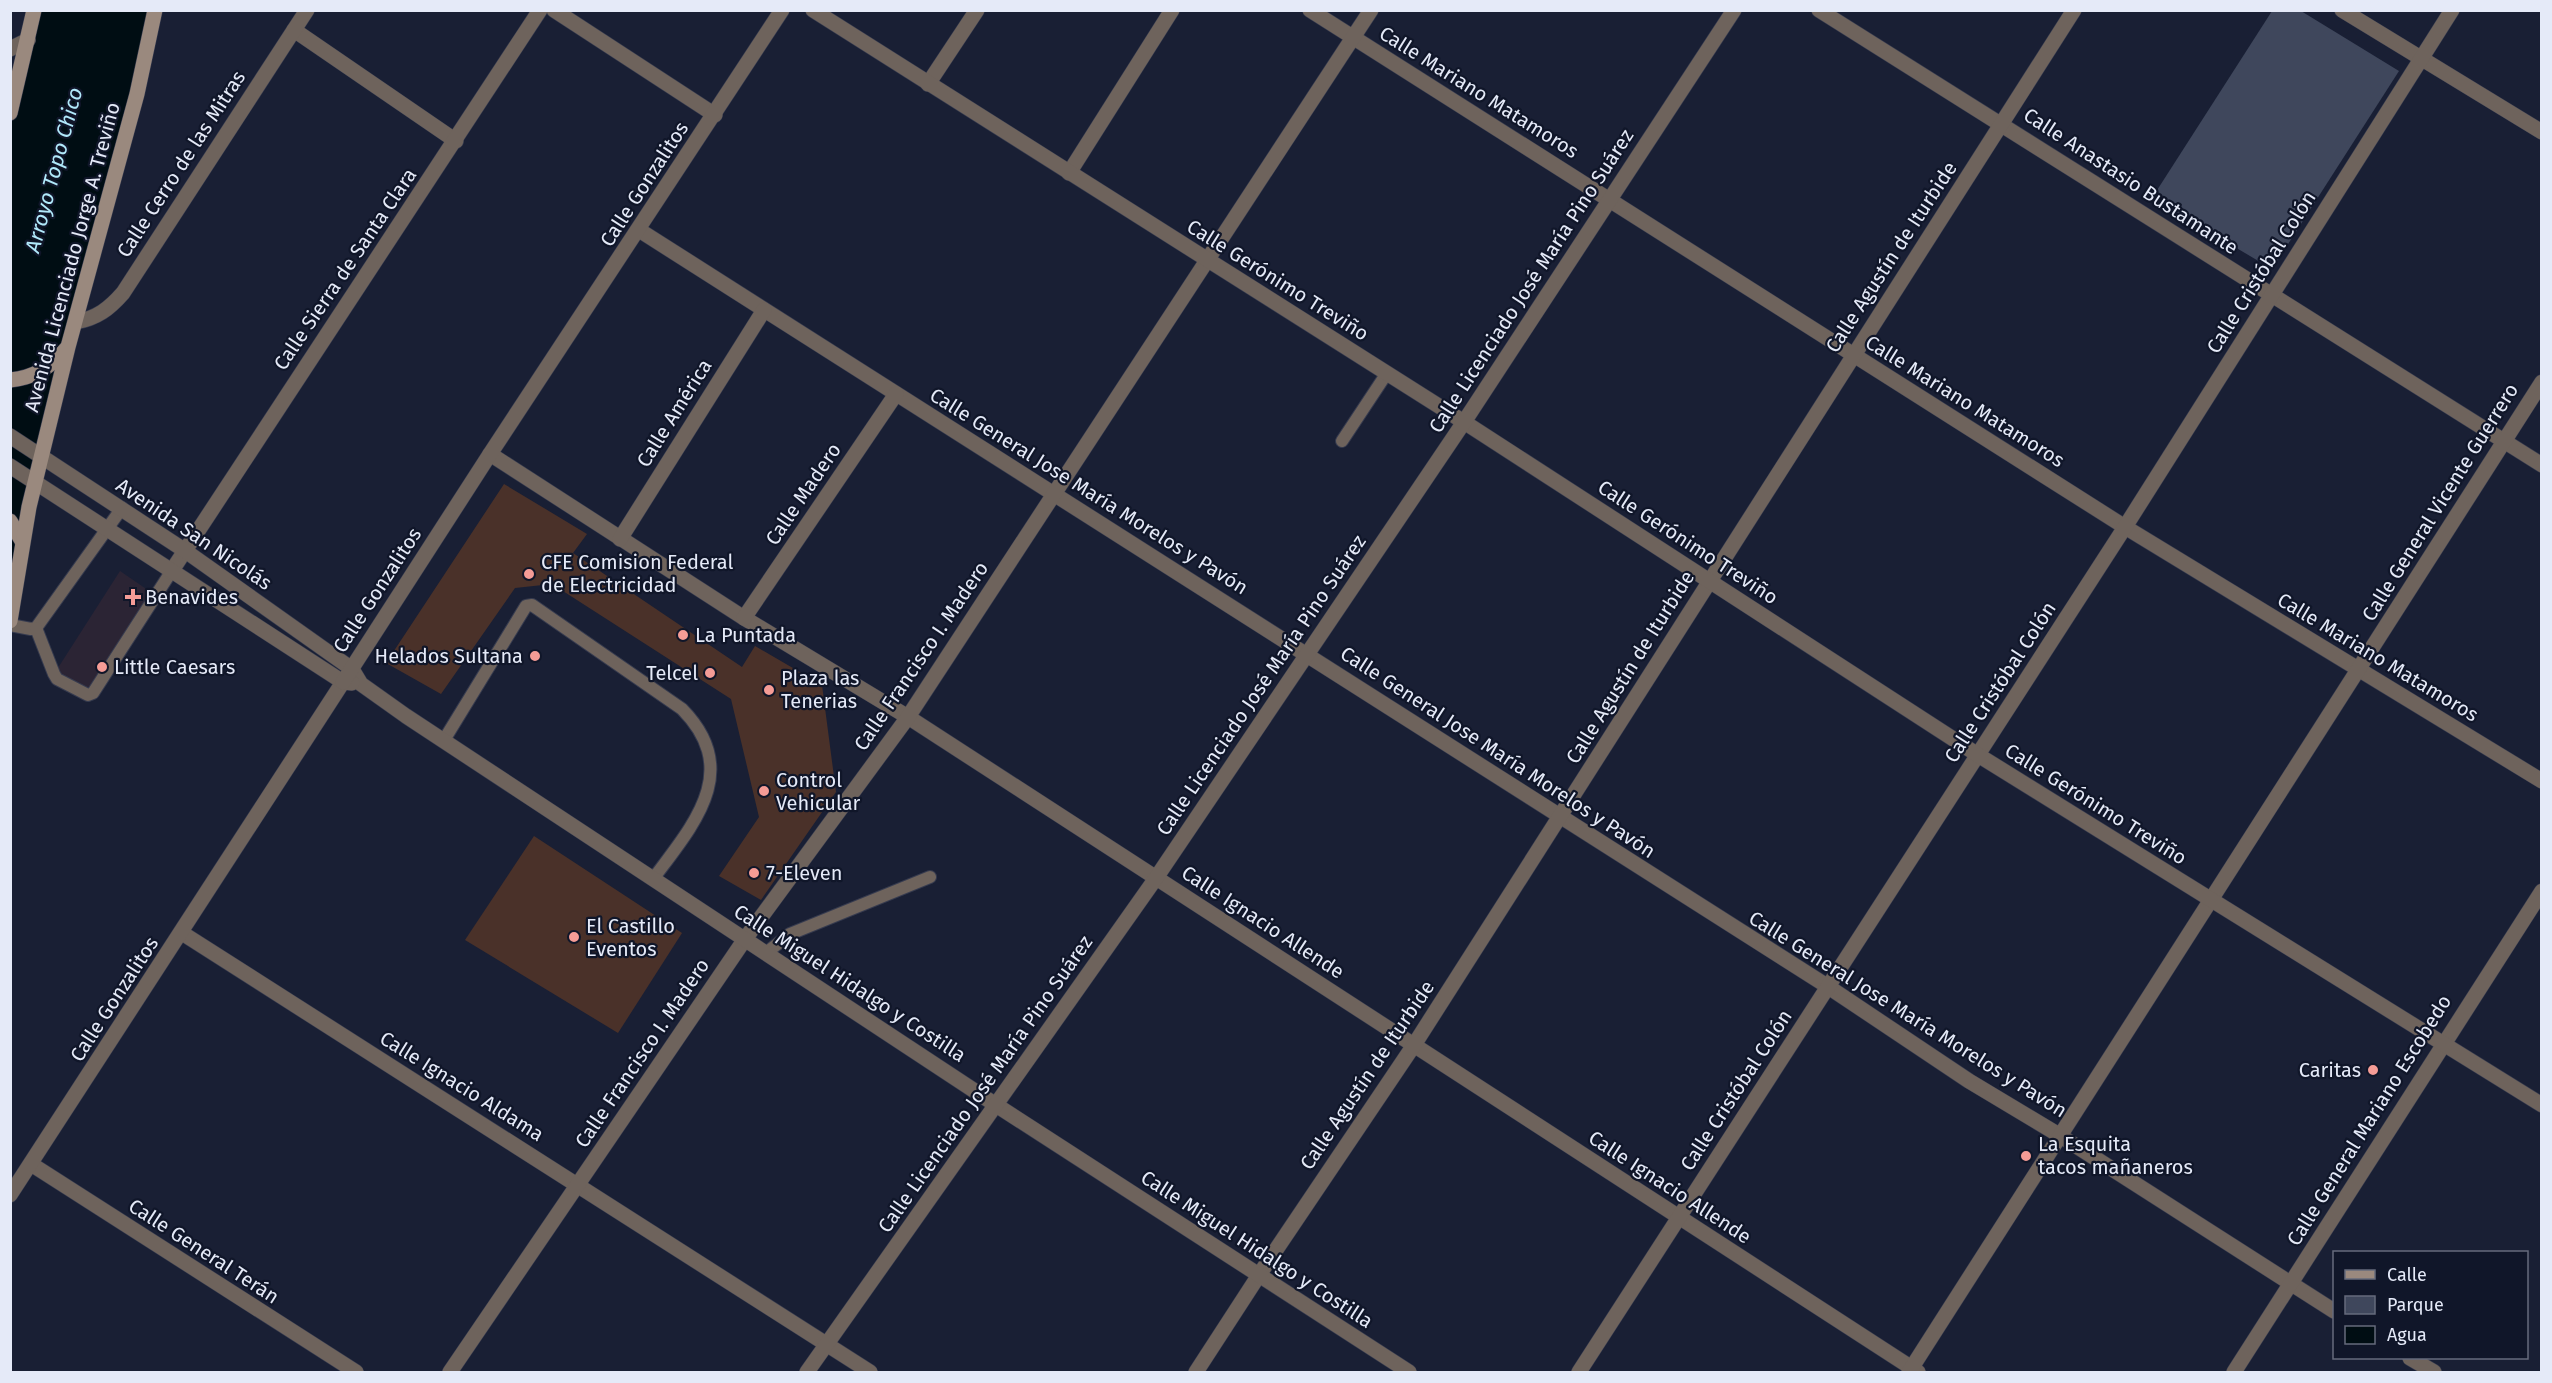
<svg xmlns="http://www.w3.org/2000/svg" width="2552" height="1383" font-family="'Fira Sans',sans-serif">
<style>
.commercial{fill:#2b2434}
.green{fill:#3f475c}
.water{fill:#000d13}
.building{fill:#4a3129}
.lines{fill:none;stroke-linecap:round;stroke-linejoin:round}
.service-casing{stroke:#363b4f;stroke-width:14}
.minor-casing{stroke:#363b4f;stroke-width:16}
.tertiary-casing{stroke:#363b4f;stroke-width:16}
.secondary-casing{stroke:#363b4f;stroke-width:16}
.service{stroke:#6e635c;stroke-width:12}
.minor{stroke:#6e635c;stroke-width:15}
.tertiary{stroke:#6e635c;stroke-width:15}
.secondary{stroke:#9a897e;stroke-width:15}
.poi-dot{fill:#f59c96;stroke:#101629;stroke-width:2}
.labels{text-anchor:middle;stroke-width:4.5;stroke-linejoin:round;paint-order:stroke}
.street-label{font-size:20px;fill:#e5eaf8;stroke:#101629}
.poi-label{font-size:20px;fill:#e5eaf8;stroke:#101629;text-anchor:start}
.water-label{font-size:21px;font-style:italic;fill:#b1e9fb;stroke:#101629}
</style>
<rect width="100%" height="100%" fill="#191f34"/>
<!-- commercial -->
<polygon class="commercial" points="120,571 155,595 91,693 56,671"/>
<!-- green -->
<polygon class="green" points="2272,11 2301,11 2399,71 2272,269 2152,198"/>
<!-- water -->
<polygon class="water" points="34,11 155,11 76,322 11,621 10,113"/>
<!-- building -->
<g class="building">
<polygon points="504,484 587,534 573,553 742,667 755,646 822,685 836,792 761,900 719,876 759,817 731,699 552,584 515,588 441,694 386,663"/>
<polygon points="534,836 682,933 618,1033 465,940"/>
</g>
<g class="lines">
<!-- service casing -->
<g class="service-casing">
<g id="service">
<polyline points="1342,441 1387,373"/>
<polyline points="10,625 31,629 36,628 122,508"/>
<polyline points="36,628 54,674 57,679 88,695 93,693 171,572"/>
<path d="M444,740L526,606L532,605L682,709C743,771 693,825 653,879"/>
<polyline points="766,953 790,934 930,877"/>
</g>
</g>
<!-- minor casing -->
<g class="minor-casing">
<g id="minor">
<polyline points="554,10 715,115"/>
<polyline points="1310,10 2125,527 2542,781"/>
<path d="M1819,10C2061,160 2300,315 2542,465"/>
<polyline points="2342,10 2542,132"/>
<polyline points="294,30 456,141"/>
<polyline points="10,49 28,40"/>
<polyline points="928,84 977,10"/>
<polyline points="1069,173 1172,10"/>
<polyline points="639,230 1827,986 1969,1081 2059,1135 2334,1311"/>
<path d="M76,322C97,318 109,309 123,293L307,10"/>
<polyline points="490,454 744,618 908,717 1918,1372"/>
<polyline points="620,539 764,310"/>
<polyline points="171,572 540,10"/>
<polyline points="744,618 896,394"/>
<polyline points="182,933 870,1372"/>
<polyline points="31,1164 356,1372"/>
<polyline points="10,1195 343,682"/>
<polyline points="2410,1358 2434,1372"/>
<polyline points="450,1372 745,939 908,717 1371,10"/>
<polyline points="1196,1372 1259,1275 1414,1045 2074,10"/>
<polyline points="1579,1372 2125,527 2452,10"/>
<polyline points="1909,1372 2542,382"/>
<polyline points="2234,1372 2542,891"/>
</g>
</g>
<!-- tertiary casing -->
<g class="tertiary-casing">
<g id="tertiary">
<polyline points="813,10 1464,422 1978,755 2542,1105"/>
<polyline points="10,436 184,550 352,669 361,684 406,716 996,1105 1409,1372"/>
<polyline points="10,466 343,682 352,683"/>
<polyline points="343,682 490,454 782,10"/>
<polyline points="807,1372 1156,878 1464,422 1734,10"/>
</g>
</g>
<!-- secondary casing -->
<g class="secondary-casing">
<g id="secondary">
<polyline points="10,113 34,10"/>
<path d="M10,380C34,378 51,367 66,349"/>
<polyline points="10,521 22,541"/>
<polyline points="10,621 29,507 68,347 137,94 155,10"/>
</g>
</g>
<!-- service -->
<use href="#service" class="service"/>
<!-- minor -->
<use href="#minor" class="minor"/>
<!-- tertiary -->
<use href="#tertiary" class="tertiary"/>
<!-- secondary -->
<use href="#secondary" class="secondary"/>
</g>
<!-- markers -->
<g class="poi-dot">
<circle cx="529" cy="574" r="6"/>
<path d="M130 588h6v6h6v6h-6v6h-6v-6h-6v-6h6z"/>
<circle cx="683" cy="635" r="6"/>
<circle cx="535" cy="656" r="6"/>
<circle cx="102" cy="667" r="6"/>
<circle cx="710" cy="673" r="6"/>
<circle cx="769" cy="690" r="6"/>
<circle cx="764" cy="791" r="6"/>
<circle cx="754" cy="873" r="6"/>
<circle cx="574" cy="937" r="6"/>
<circle cx="2373" cy="1070" r="6"/>
<circle cx="2026" cy="1156" r="6"/>
</g>
<g class="labels">
<!-- street labels -->
<g class="street-label">
<text transform="translate(1479 92) rotate(32)" y="7">Calle Mariano Matamoros</text>
<text transform="translate(181 164) rotate(-57)" y="7">Calle Cerro de las Mitras</text>
<text transform="translate(2131 181) rotate(33)" y="7">Calle Anastasio Bustamante</text>
<text transform="translate(644 184) rotate(-57)" y="7">Calle Gonzalitos</text>
<text transform="translate(72 257) rotate(-75)" y="7">Avenida Licenciado Jorge A. Treviño</text>
<text transform="translate(1891 257) rotate(-57)" y="7">Calle Agustín de Iturbide</text>
<text transform="translate(345 269) rotate(-56)" y="7">Calle Sierra de Santa Clara</text>
<text transform="translate(2261 272) rotate(-58)" y="7">Calle Cristóbal Colón</text>
<text transform="translate(1278 280) rotate(32)" y="7">Calle Gerónimo Treviño</text>
<text transform="translate(1531 281) rotate(-57)" y="7">Calle Licenciado José María Pino Suárez</text>
<text transform="translate(1965 401) rotate(32)" y="7">Calle Mariano Matamoros</text>
<text transform="translate(674 413) rotate(-58)" y="7">Calle América</text>
<text transform="translate(1089 491) rotate(32)" y="7">Calle General Jose María Morelos y Pavón</text>
<text transform="translate(803 494) rotate(-56)" y="7">Calle Madero</text>
<text transform="translate(2440 502) rotate(-58)" y="7">Calle General Vicente Guerrero</text>
<text transform="translate(194 534) rotate(34)" y="7">Avenida San Nicolás</text>
<text transform="translate(1688 542) rotate(33)" y="7">Calle Gerónimo Treviño</text>
<text transform="translate(377 590) rotate(-57)" y="7">Calle Gonzalitos</text>
<text transform="translate(921 656) rotate(-56)" y="7">Calle Francisco I. Madero</text>
<text transform="translate(2378 657) rotate(31)" y="7">Calle Mariano Matamoros</text>
<text transform="translate(1630 667) rotate(-58)" y="7">Calle Agustín de Iturbide</text>
<text transform="translate(2000 682) rotate(-57)" y="7">Calle Cristóbal Colón</text>
<text transform="translate(1261 685) rotate(-56)" y="7">Calle Licenciado José María Pino Suárez</text>
<text transform="translate(1498 752) rotate(33)" y="7">Calle General Jose María Morelos y Pavón</text>
<text transform="translate(2096 804) rotate(32)" y="7">Calle Gerónimo Treviño</text>
<text transform="translate(1263 922) rotate(33)" y="7">Calle Ignacio Allende</text>
<text transform="translate(850 983) rotate(33)" y="7">Calle Miguel Hidalgo y Costilla</text>
<text transform="translate(114 999) rotate(-57)" y="7">Calle Gonzalitos</text>
<text transform="translate(1908 1014) rotate(32)" y="7">Calle General Jose María Morelos y Pavón</text>
<text transform="translate(642 1053) rotate(-56)" y="7">Calle Francisco I. Madero</text>
<text transform="translate(1367 1075) rotate(-56)" y="7">Calle Agustín de Iturbide</text>
<text transform="translate(985 1084) rotate(-55)" y="7">Calle Licenciado José María Pino Suárez</text>
<text transform="translate(462 1086) rotate(32)" y="7">Calle Ignacio Aldama</text>
<text transform="translate(1736 1090) rotate(-57)" y="7">Calle Cristóbal Colón</text>
<text transform="translate(2369 1120) rotate(-58)" y="7">Calle General Mariano Escobedo</text>
<text transform="translate(1670 1187) rotate(33)" y="7">Calle Ignacio Allende</text>
<text transform="translate(1257 1249) rotate(33)" y="7">Calle Miguel Hidalgo y Costilla</text>
<text transform="translate(204 1251) rotate(33)" y="7">Calle General Terán</text>
</g>
<!-- poi labels -->
<g class="poi-label">
<text x="541" y="569">CFE Comision Federal<tspan x="541" dy="23">de Electricidad</tspan></text>
<text x="145" y="604">Benavides</text>
<text x="695" y="642">La Puntada</text>
<text x="523" y="663" text-anchor="end">Helados Sultana</text>
<text x="114" y="674">Little Caesars</text>
<text x="698" y="680" text-anchor="end">Telcel</text>
<text x="781" y="685">Plaza las<tspan x="781" dy="23">Tenerias</tspan></text>
<text x="776" y="787">Control<tspan x="776" dy="23">Vehicular</tspan></text>
<text x="766" y="880">7-Eleven</text>
<text x="586" y="933">El Castillo<tspan x="586" dy="23">Eventos</tspan></text>
<text x="2361" y="1077" text-anchor="end">Caritas</text>
<text x="2038" y="1151">La Esquita<tspan x="2038" dy="23">tacos mañaneros</tspan></text>
</g>
<!-- water labels -->
<g class="water-label">
<text transform="translate(54 170) rotate(-75)" y="7">Arroyo Topo Chico</text>
</g>
</g>
<!-- border -->
<rect width="2552" height="1383" fill="none" stroke="#e5eaf8" stroke-width="24"/>
<!-- legend -->
<rect x="2333" y="1251" width="195" height="108" fill="#101629" stroke="#656b7c" stroke-width="1.5"/>
<rect x="2345" y="1270" width="30" height="9" fill="#9a897e" stroke="#656b7c" stroke-width="1.5"/>
<text x="2387" y="1281" font-size="18" fill="#e5eaf8">Calle</text>
<rect x="2345" y="1296" width="30" height="18" fill="#3f475c" stroke="#656b7c" stroke-width="1.5"/>
<text x="2387" y="1311" font-size="18" fill="#e5eaf8">Parque</text>
<rect x="2345" y="1326" width="30" height="18" fill="#000d13" stroke="#656b7c" stroke-width="1.5"/>
<text x="2387" y="1341" font-size="18" fill="#e5eaf8">Agua</text>
</svg>
